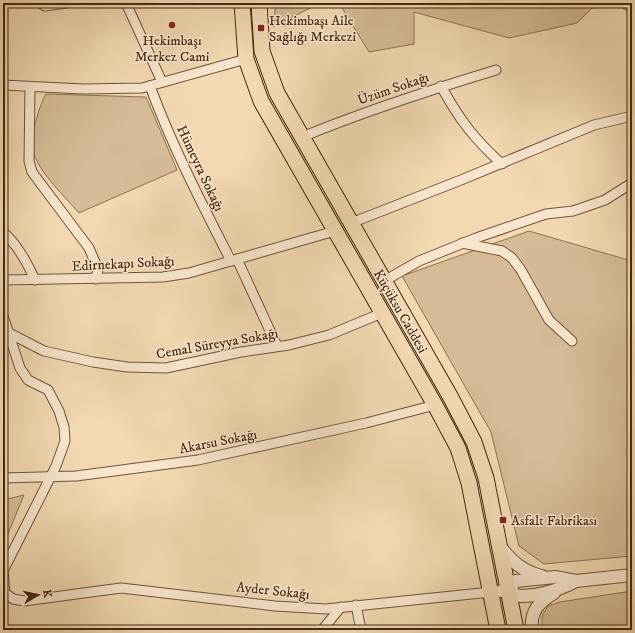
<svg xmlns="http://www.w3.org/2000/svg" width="635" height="633" font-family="'IM FELL DW Pica',serif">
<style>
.green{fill:#d5bb96;stroke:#8e7253}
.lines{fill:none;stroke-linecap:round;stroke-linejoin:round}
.minor-casing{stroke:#725438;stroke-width:11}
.tertiary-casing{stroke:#725438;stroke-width:14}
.primary-casing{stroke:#472810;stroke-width:17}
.minor{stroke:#f7e6cd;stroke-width:9}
.tertiary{stroke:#f7e6cd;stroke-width:12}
.primary{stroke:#f2d9b2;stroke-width:15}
.poi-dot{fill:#8f2418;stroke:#f7e6cd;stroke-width:1.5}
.labels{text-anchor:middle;stroke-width:3;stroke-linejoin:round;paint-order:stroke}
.poi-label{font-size:14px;fill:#472810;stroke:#f7e6cd;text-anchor:start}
.street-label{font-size:14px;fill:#472810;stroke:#f7e6cd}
</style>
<rect width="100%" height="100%" fill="#f2d9b2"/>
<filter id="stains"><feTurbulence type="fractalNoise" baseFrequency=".005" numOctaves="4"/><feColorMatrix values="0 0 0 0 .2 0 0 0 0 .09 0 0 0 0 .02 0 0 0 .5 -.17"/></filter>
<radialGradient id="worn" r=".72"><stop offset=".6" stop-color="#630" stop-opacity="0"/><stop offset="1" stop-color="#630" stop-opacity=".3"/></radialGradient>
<!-- green -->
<g class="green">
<polygon points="276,3 320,3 273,27"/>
<polygon points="339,3 632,3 632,14 619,6 592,8 577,23 509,38 414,12 414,44 369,52"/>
<path d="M46,94L146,97L177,170L79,213C65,197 40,173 34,154C29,139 38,108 46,94Z"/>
<polygon points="529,231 632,261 632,556 544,564 519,546 491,432 402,276"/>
<polygon points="24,495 3,546 3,500"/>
<polygon points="632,591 632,630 542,630 542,616 548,606 560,602"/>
</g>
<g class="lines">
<!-- minor casing -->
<g class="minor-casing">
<g id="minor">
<polyline points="40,3 45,6 66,3"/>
<polyline points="126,3 162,82"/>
<polyline points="3,85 83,89 142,88 246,59"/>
<path d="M150,86C172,146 202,204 231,261"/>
<path d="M441,86C459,119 474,139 502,164"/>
<polyline points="30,87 29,161 32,172 89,248 98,269 96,279"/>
<path d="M302,137C365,111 430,90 496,70"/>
<polyline points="351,223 461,180 594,125 632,116"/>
<path d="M3,232C18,245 27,262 35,280"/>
<polyline points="462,243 502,251 512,258 521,270 549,320 572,341"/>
<polyline points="237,259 277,346"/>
<polyline points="3,280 163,277 189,273 335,231"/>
<polyline points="384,281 419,261 476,238 546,214 573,211 605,200 632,183"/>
<polyline points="3,316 20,368 28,380 48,390 59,411 64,427 65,441 56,466 3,571 5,593 13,599 24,601 121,588 275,606 326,609 491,592"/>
<polyline points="9,333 44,351 93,362 127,367 166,368 241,352 289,345 329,335 382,313"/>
<polyline points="3,478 76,476 198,460 366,423 435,405"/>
<polyline points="356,605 361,630"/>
<polyline points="322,630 341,607"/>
</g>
</g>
<!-- tertiary casing -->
<g class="tertiary-casing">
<g id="tertiary">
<path d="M500,546C511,561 523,572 542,576"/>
<polyline points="508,590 516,581 555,577 576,581 632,575"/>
<path d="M501,591C510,589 514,596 521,596C541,596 559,590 576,581"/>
<path d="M532,630C530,611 539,602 554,593"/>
</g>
</g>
<!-- primary casing -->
<g class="primary-casing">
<g id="primary">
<polyline points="242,3 246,59 261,101 435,405 458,448 469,483 498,630"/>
<polyline points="259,3 262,51 277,93 450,396 474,442 486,478 516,630"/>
</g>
</g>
<!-- minor -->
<use href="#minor" class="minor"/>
<!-- tertiary -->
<use href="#tertiary" class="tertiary"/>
<!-- primary -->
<use href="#primary" class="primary"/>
</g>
<!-- markers -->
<g class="poi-dot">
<circle cx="172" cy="25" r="4"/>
<rect x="257" y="24" width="8" height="8" rx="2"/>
<rect x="499" y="516" width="8" height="8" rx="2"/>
</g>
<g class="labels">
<!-- poi labels -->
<g class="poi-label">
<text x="269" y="25">Hekimbaşı Aile<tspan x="269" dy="16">Sağlığı Merkezi</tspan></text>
<text x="172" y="45" text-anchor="middle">Hekimbaşı<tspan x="172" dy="16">Merkez Cami</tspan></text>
<text x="511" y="525">Asfalt Fabrikası</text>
</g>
<!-- street labels -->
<g class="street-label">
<text transform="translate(393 88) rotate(-19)" y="5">Üzüm Sokağı</text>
<text transform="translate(201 168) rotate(65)" y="5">Hümeyra Sokağı</text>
<text transform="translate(123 263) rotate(-3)" y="5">Edirnekapı Sokağı</text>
<text transform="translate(401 311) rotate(60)" y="5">Küçüksu Caddesi</text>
<text transform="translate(217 343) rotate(-10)" y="5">Cemal Süreyya Sokağı</text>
<text transform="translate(218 441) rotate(-11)" y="5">Akarsu Sokağı</text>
<text transform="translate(273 590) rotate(6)" y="5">Ayder Sokağı</text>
</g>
</g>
<!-- margin -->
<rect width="635" height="633" fill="none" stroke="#f2d9b2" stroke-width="16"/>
<rect x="4" y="4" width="627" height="625" fill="none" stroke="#472810" stroke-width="2"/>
<rect x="8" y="8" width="619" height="617" fill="none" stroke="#472810"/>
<!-- north arrow -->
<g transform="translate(38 595) rotate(81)" stroke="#f7e6cd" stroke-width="3" paint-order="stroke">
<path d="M0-3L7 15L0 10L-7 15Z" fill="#472810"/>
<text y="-6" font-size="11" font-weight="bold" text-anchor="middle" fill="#472810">K</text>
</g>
<rect width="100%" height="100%" filter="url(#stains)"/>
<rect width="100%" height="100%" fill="url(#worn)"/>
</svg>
